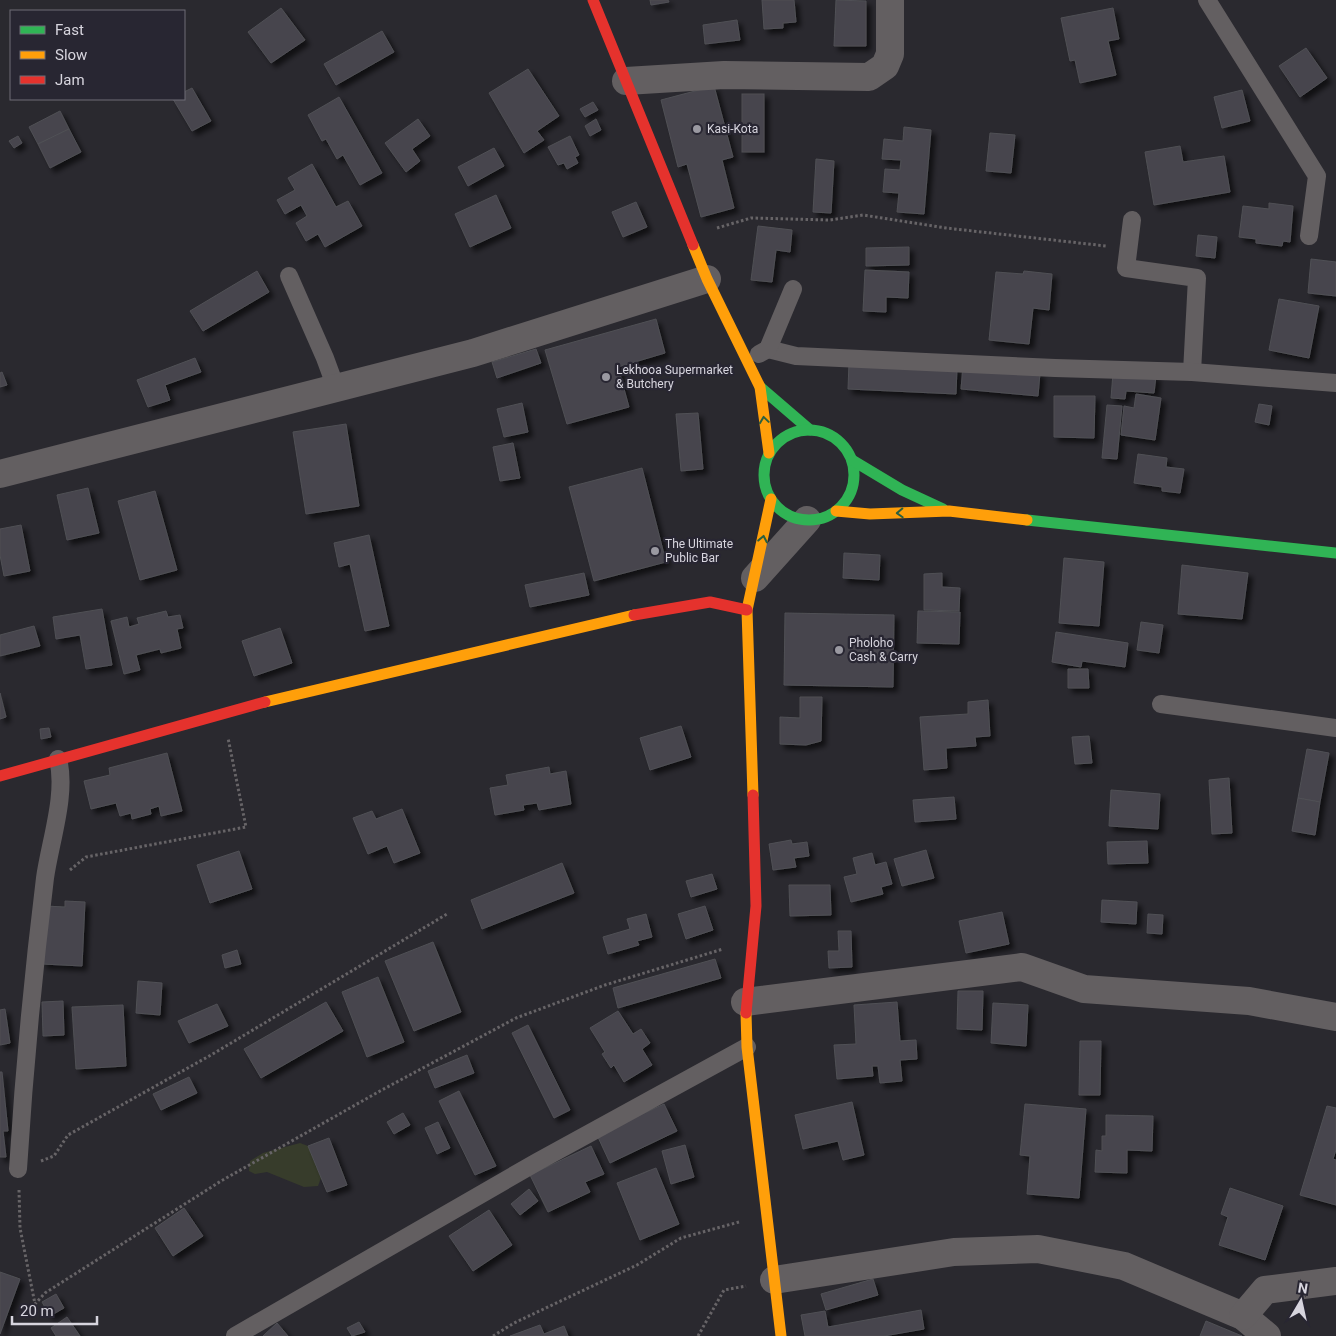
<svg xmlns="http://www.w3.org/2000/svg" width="1336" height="1336" font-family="Roboto,sans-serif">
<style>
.green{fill:#373c2b}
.building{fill:#46454d;stroke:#505055;filter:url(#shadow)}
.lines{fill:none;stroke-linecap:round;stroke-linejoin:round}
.path{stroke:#676467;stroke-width:3;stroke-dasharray:2.5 2.5;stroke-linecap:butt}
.lane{stroke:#635f61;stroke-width:18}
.street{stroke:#635f61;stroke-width:28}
.fast{stroke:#30b455;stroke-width:11}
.slow{stroke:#ff9f0a;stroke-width:11}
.jam{stroke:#e5322d;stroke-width:11}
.oneway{stroke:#2b5f40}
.poi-dot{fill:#9a99a1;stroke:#282632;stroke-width:2}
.labels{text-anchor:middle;stroke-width:4.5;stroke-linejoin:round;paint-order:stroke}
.poi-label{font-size:12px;fill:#d7d5de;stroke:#282632;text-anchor:start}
</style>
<defs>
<filter id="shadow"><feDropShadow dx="4.5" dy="4.5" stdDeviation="2.5" flood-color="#0009"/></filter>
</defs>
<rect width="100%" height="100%" fill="#2a292f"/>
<!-- green -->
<polygon class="green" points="300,1143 308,1146 321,1178 318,1186 304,1187 267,1172 255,1174 249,1171 250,1161 263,1153"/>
<!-- building -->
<g class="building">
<polygon points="650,0 668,0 669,2 651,5"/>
<polygon points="762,0 794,0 796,22 783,23 783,28 764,29"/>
<polygon points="836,0 866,1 866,46 834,46"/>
<polygon points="281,8 305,40 271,63 248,32"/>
<polygon points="1113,8 1119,39 1108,41 1116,75 1080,83 1075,60 1070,61 1061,18"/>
<polygon points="737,20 740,40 705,44 703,25"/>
<polygon points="382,31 394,52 336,85 324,64"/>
<polygon points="1306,48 1327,78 1300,97 1279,66"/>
<polygon points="528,69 559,116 537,131 544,140 524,153 489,93"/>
<polygon points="714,86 733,157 722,160 734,208 701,217 687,164 678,167 661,100"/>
<polygon points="192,88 211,121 192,131 173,99 184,99 184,92"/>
<polygon points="1242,90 1250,121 1222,128 1214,97"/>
<rect x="742" y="94" width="22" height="58"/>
<polygon points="339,97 382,173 360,185 343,155 337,159 326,139 322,141 308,115"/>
<polygon points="593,102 598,110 585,117 580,109"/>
<polygon points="60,111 69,129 38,144 29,127"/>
<polygon points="418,119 430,136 412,149 420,161 406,172 385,143"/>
<polygon points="596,119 601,130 590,136 585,126"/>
<polygon points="904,127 931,130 924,214 897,212 899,193 883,192 885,169 900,170 901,160 882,159 884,139 903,141"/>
<polygon points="69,129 81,152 50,168 38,144"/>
<polygon points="990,133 1015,135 1011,173 986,171"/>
<polygon points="18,136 22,143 14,148 9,141"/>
<polygon points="570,136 579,155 575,157 578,163 567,169 564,163 558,165 548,147"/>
<polygon points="1180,146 1183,162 1224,156 1230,192 1154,205 1145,152"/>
<polygon points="494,148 504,166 468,186 458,167"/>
<polygon points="816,159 834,161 831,213 813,212"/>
<polygon points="312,164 336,207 348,201 362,226 325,247 318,234 306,241 296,223 307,216 301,205 285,214 277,200 295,190 288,178"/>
<polygon points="496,195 511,228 470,247 455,214"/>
<polygon points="636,202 647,227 623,237 612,212"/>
<polygon points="1269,203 1293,206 1290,242 1283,241 1282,246 1256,243 1256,239 1239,237 1243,206 1269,209"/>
<polygon points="758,226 792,230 790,252 776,250 772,282 751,280"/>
<polygon points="1198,235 1217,237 1215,258 1196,256"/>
<polygon points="909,247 909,265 866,266 866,248"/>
<polygon points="1311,259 1336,262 1336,296 1308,293"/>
<polygon points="865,270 909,272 908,298 886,297 886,312 863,311"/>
<polygon points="257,271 269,292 203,331 190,311"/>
<polygon points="1024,271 1052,274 1049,310 1033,308 1029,344 989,340 996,272 1023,274"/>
<polygon points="1279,299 1319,306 1309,358 1269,350"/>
<polygon points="656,319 665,353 618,367 629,407 567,424 545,350"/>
<polygon points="536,349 541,363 497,378 492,362"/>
<polygon points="195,358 201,372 165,385 170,400 148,407 137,380"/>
<polygon points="849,363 957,368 956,394 848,389"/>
<polygon points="963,366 1040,373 1038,396 961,389"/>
<polygon points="2,372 7,385 0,387 0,373"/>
<polygon points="1113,373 1156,376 1154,393 1126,391 1125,399 1111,398"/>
<polygon points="1136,394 1161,398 1155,440 1121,435 1124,406 1134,408"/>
<polygon points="1054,396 1095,396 1094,438 1054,437"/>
<polygon points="522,403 528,432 504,437 497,409"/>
<polygon points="1259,404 1272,406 1269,425 1255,422"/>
<polygon points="1107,405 1122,406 1117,459 1102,458"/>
<polygon points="698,413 703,469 681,471 676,414"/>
<polygon points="346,424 359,506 306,514 293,432"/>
<polygon points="513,443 520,478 500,481 493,447"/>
<polygon points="1138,454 1167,458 1166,467 1184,469 1180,493 1162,491 1162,487 1134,483"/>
<polygon points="642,468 666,562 594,581 569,487"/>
<polygon points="88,488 99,533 67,540 57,495"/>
<polygon points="155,491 177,570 140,580 118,501"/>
<polygon points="21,525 30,571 4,576 0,555 0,529"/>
<polygon points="369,535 389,626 365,631 350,564 339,567 334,543"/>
<polygon points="844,553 880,555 879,580 843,578"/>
<polygon points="1064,558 1104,562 1099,626 1059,623"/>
<polygon points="1182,565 1248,573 1242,619 1178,614"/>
<polygon points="584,573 589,595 530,607 525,585"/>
<polygon points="942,573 942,587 960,588 959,611 924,610 924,574"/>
<polygon points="102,609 112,665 86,669 80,635 56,639 53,617"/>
<polygon points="166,611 168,617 180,615 183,628 177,629 181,648 161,653 160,649 136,655 140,670 124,674 111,621 127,617 129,627 139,624 137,618"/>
<polygon points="918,611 960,612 959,644 917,643"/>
<polygon points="785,613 894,615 893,687 784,685"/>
<polygon points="1141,622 1163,625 1159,653 1137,650"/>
<polygon points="34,626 40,646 0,656 0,635"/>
<polygon points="280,628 292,663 254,676 242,641"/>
<polygon points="1056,632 1128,643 1125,667 1082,661 1081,667 1052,662"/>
<polygon points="1068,669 1088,669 1089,688 1068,688"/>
<polygon points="0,693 6,717 0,719"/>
<polygon points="800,697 822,697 821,741 806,745 780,744 780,717 800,718"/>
<polygon points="988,700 990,736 975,737 976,746 946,748 947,768 924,770 920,717 968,714 968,702"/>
<polygon points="681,726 691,757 650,770 640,738"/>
<polygon points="49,728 51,737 41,739 40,729"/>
<polygon points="1089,736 1092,763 1075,764 1072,737"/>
<polygon points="1307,749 1329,753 1320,802 1298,798"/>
<polygon points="167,753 182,811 161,816 159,806 150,809 151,814 132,819 131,813 120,816 116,803 91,809 84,781 110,775 109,768"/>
<polygon points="549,767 550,774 566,771 571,804 539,810 537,803 523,805 524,810 495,815 490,788 508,785 506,775"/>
<polygon points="1229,778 1232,833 1212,834 1209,780"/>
<polygon points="1111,790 1160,794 1158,829 1109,826"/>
<polygon points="954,797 956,819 915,822 913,800"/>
<polygon points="1298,798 1320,802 1315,835 1292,831"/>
<polygon points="402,809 420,853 394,863 387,846 368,854 353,818 372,811 376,819"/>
<polygon points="791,840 792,844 807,842 809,856 794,858 796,867 773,870 769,844"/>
<polygon points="1147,841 1148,863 1108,864 1107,842"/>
<polygon points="926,850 934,878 902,886 894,859"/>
<polygon points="239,851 252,889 210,903 197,865"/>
<polygon points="872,853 875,865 886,862 892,884 881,887 883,894 851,902 844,877 857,874 853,858"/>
<polygon points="562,863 574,893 482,929 471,900"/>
<polygon points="712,874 717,889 691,897 686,881"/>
<polygon points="789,885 830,885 831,915 790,916"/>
<polygon points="1102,900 1137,902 1136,924 1101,922"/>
<polygon points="65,901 85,902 82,966 42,964 45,906 65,907"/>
<polygon points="705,906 713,930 686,939 678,914"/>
<polygon points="1002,912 1009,944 966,953 959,921"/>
<polygon points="646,914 652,937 637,941 639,945 608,954 603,937 630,929 627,919"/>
<polygon points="1148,914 1163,915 1162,934 1147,933"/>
<polygon points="838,931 851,931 852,967 829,968 828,951 839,951"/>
<polygon points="433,942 461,1012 414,1031 385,961"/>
<polygon points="237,950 241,964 225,968 222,955"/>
<polygon points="715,959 721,978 618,1008 613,988"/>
<polygon points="378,977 404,1042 367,1057 342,992"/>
<polygon points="138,981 162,983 160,1015 136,1013"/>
<polygon points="958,991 983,991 982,1030 957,1029"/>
<polygon points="63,1001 64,1035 43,1036 42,1002"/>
<polygon points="326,1002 343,1031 261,1078 244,1049"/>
<polygon points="897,1002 900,1041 916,1040 917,1059 900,1060 902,1081 880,1083 878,1066 872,1066 873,1076 837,1079 834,1045 856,1044 854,1005"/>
<polygon points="993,1003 1028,1005 1026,1046 991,1043"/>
<polygon points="217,1004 228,1026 189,1043 178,1021"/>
<polygon points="123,1005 126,1066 76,1069 72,1007"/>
<polygon points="5,1009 10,1043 0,1045 0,1010"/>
<polygon points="618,1011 633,1034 641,1029 650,1043 642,1049 652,1065 624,1082 614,1065 611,1068 602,1054 605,1052 590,1028"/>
<polygon points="528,1025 570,1110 554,1118 512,1033"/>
<polygon points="1080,1041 1101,1041 1100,1095 1079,1095"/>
<polygon points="467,1055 474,1073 435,1088 428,1071"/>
<polygon points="0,1072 2,1072 8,1131 3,1131 6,1157 0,1157"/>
<polygon points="189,1077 197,1093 161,1110 153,1094"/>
<polygon points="459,1091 496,1166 475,1175 439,1101"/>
<polygon points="852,1102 864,1155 843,1160 838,1141 803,1149 795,1115"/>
<polygon points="664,1104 677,1131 610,1163 597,1135"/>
<polygon points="1025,1104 1086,1109 1079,1198 1027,1194 1030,1156 1020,1155"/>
<polygon points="1327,1106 1336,1108 1336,1150 1333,1159 1336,1160 1336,1205 1300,1195"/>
<polygon points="403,1113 410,1125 394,1134 387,1122"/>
<polygon points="1106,1115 1153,1116 1152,1151 1127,1150 1127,1173 1095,1172 1096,1150 1102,1151 1102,1136 1106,1136"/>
<polygon points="438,1122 450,1148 437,1154 425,1128"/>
<polygon points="329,1138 347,1185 327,1192 308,1146"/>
<polygon points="685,1145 694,1177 671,1184 662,1151"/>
<polygon points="591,1146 604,1174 585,1182 590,1192 548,1212 530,1175"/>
<polygon points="656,1168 679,1224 640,1240 617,1183"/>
<polygon points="1230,1188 1283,1206 1265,1260 1219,1245 1228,1217 1221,1214"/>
<polygon points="529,1189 538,1201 520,1215 511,1204"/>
<polygon points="184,1208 203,1236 173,1256 155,1228"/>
<polygon points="489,1210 512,1245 473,1271 449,1236"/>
<polygon points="0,1272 20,1279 0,1334"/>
<polygon points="873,1279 878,1295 826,1310 821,1294"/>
<polygon points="56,1294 64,1308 50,1316 42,1302"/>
<polygon points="921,1310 924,1329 884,1336 805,1336 801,1315 825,1311 828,1327"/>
<polygon points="67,1317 80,1336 56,1336 51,1328"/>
<polygon points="1206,1321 1242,1336 1200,1336"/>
<polygon points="359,1322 365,1332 352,1336 347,1328"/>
<polygon points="277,1323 288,1336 263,1336"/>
<polygon points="540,1325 544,1334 564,1326 568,1336 510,1336"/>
</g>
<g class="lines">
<!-- path -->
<g class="path">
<polyline points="717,228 751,218 830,220 863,215 946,228 1106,246"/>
<polyline points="70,870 86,857 246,827 228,738"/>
<polyline points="41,1161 54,1156 68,1135 211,1055 447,914"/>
<polyline points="19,1190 20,1228 35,1304 45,1293 221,1181 380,1091 516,1018 605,985 723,949"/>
<polyline points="493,1336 514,1323 637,1265 681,1238 739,1222"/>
<polyline points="698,1336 724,1290 746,1286"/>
</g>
<!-- lane -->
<g class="lane">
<polyline points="1207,0 1317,176 1309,236"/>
<polyline points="1132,220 1126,268 1197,278 1192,372"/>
<polyline points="289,276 325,358 336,388"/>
<polyline points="768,349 796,356 1055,368 1192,372 1336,383"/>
<polyline points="759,354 768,349 793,289"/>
<polyline points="1161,704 1336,728"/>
<path d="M18,1169C24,1072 33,975 45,878C50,842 67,794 58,759"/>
<polyline points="235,1336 537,1162 747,1047"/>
</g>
<!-- street -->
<g class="street">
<polyline points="626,81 724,75 869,77 885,66 890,54 890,0"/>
<polyline points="0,474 473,353 707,279"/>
<polyline points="755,578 807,520"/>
<polyline points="745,1002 1022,967 1084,989 1249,1001 1336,1017"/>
<polyline points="774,1280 954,1252 1038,1249 1124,1266 1243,1316 1267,1336"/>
<polyline points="1243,1316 1265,1290 1336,1281"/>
</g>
<!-- fast -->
<g class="fast">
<polyline points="760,387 810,430"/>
<circle cx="809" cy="475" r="45"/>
<polyline points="852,460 902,490 943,509"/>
<polyline points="1027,520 1336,553"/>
</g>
<!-- slow -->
<g class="slow">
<polyline points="693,245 707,279 760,387 769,453"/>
<polyline points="836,511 870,514 949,511 1027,520"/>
<polyline points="265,702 634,615"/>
<polyline points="753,795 747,610 771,499"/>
<polyline points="746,1013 747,1047 781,1336"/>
</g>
<!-- jam -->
<g class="jam">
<polyline points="593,0 693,245"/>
<polyline points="634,615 710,602 747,610"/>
<polyline points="0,776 265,702"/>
<polyline points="746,1013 756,906 753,795"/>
</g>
</g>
<!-- one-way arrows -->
<defs><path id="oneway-chevron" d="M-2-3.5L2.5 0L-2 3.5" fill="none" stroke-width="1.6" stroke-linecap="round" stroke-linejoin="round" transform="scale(1.25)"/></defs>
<g class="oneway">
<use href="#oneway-chevron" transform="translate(764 420) rotate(-98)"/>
<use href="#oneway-chevron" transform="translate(900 513) rotate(178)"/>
<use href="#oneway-chevron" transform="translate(763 539) rotate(-79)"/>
</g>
<!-- markers -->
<g class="poi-dot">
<circle cx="697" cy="129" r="5"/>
<circle cx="606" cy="377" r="5"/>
<circle cx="655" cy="551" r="5"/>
<circle cx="839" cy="650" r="5"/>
</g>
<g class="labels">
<!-- poi labels -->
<g class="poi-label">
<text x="707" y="133">Kasi-Kota</text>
<text x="616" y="374">Lekhooa Supermarket<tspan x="616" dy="14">&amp; Butchery</tspan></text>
<text x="665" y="548">The Ultimate<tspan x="665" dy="14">Public Bar</tspan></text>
<text x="849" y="647">Pholoho<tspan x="849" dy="14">Cash &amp; Carry</tspan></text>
</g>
</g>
<!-- legend -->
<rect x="10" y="10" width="175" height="90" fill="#282632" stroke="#6e6c77"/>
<rect x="20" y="26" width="25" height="8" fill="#30b455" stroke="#6e6c77"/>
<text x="55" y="35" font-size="15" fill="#d7d5de">Fast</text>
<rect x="20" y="51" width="25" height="8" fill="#ff9f0a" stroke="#6e6c77"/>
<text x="55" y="60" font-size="15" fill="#d7d5de">Slow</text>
<rect x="20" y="76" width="25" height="8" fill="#e5322d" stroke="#6e6c77"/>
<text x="55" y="85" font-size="15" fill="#d7d5de">Jam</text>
<!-- north arrow -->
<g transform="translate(1301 1301) rotate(9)" stroke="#282632" stroke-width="4" paint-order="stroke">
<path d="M0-4L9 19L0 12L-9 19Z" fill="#d7d5de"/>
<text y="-8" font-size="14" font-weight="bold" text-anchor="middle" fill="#d7d5de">N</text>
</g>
<!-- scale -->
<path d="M12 1316v8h85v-8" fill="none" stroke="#d7d5de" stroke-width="2.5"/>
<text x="20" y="1316" font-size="15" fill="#d7d5de" stroke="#282632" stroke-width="4" paint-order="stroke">20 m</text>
</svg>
